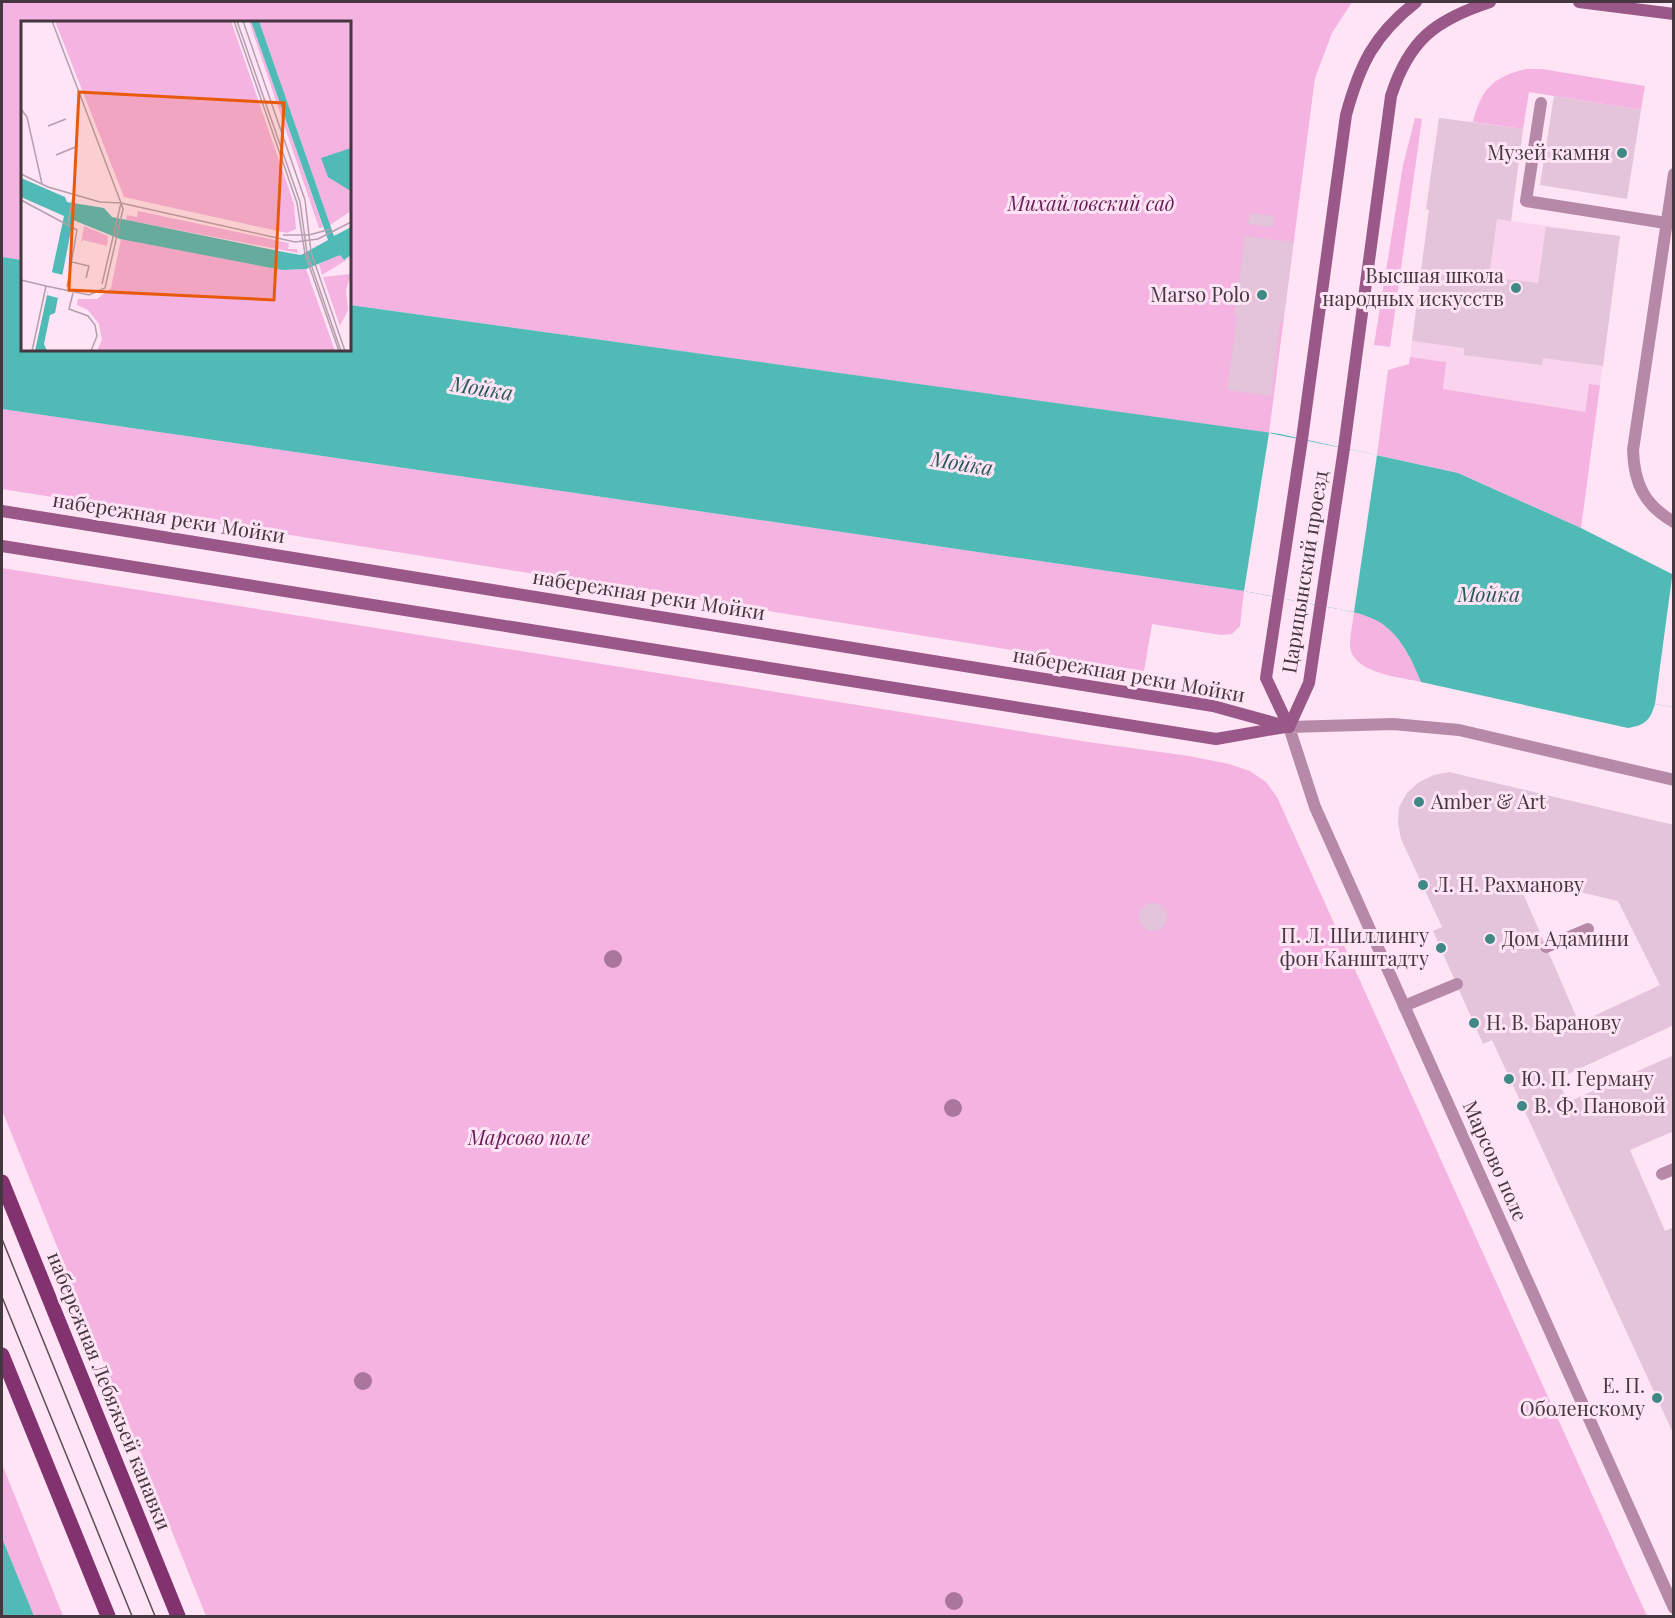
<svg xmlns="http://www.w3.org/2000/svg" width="1675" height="1618" font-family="'Playfair Display',serif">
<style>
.built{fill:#fad3ee}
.green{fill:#f4b3e0}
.water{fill:#50bab6}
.pier{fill:#fee4f5}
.building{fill:#e4c4da;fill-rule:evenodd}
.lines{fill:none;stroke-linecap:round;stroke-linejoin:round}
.service{stroke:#b789a9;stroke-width:12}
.minor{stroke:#b789a9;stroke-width:12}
.secondary{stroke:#995888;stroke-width:12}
.primary{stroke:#82326f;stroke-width:15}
.tram{stroke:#5c4d57;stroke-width:1.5}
.tree{fill:#ab769e}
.poi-dot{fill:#408885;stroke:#fee4f5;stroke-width:2}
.labels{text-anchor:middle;stroke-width:6;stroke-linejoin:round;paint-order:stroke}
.poi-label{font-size:20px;fill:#443740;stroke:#fee4f5;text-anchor:start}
.park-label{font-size:20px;font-style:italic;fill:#671c57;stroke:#fee4f5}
.street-label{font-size:20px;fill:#443740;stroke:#fee4f5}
.water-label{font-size:21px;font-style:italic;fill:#2a5957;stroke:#fee4f5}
.inset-road{fill:none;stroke:#b49fad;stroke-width:1.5}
.view{fill:#e8590c;fill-opacity:0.15;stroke:#e8590c;stroke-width:3}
.inset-edge{fill:none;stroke:#443740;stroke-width:3}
</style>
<rect width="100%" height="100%" fill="#fee4f5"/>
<!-- built -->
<polygon class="built" points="1439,118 1523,129 1511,221 1620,236 1600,385 1589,384 1585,412 1442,389 1446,362 1410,357 1429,210 1426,209"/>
<!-- green -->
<g class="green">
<polygon points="2,2 1352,2 1332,33 1315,78 1269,433 350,305 350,22 22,22 22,260 2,257"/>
<path d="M1526,69H1542L1645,86L1641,110L1529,92L1523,129L1473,122C1481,89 1493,77 1526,69Z"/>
<polygon points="1415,118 1422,119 1390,347 1374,345 1403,165"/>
<polygon points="1410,357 1446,362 1443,389 1585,412 1589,384 1600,385 1581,528 1458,473 1377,455 1388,370 1409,364"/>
<polygon points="2,409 1244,591 1240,626 1232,634 1221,635 1152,624 1144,671 2,489"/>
<polygon points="2,568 1088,742 1189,756 1229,764 1250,771 1266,782 1277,797 1647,1616 206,1616 2,1110"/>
<path d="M1354,612C1360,614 1367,615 1373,618C1398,630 1411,657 1421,682C1400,677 1351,673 1350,645C1350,634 1353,622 1354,612Z"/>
<polygon points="2,1464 63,1616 34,1616 2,1538"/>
</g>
<!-- water -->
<g class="water">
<path d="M2,257L22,260V350H350V305L1280,434L1458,473L1581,528L1672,574L1673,570V707L1655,704C1650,721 1645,725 1628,728L1421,682C1411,657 1397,628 1371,618C1355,611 1338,609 1321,606C1296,601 1270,596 1244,591L2,409Z"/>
<polygon points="2,1538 34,1616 2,1616"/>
</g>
<!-- pier -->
<g class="pier">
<polygon points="1269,433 1377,455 1354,612 1244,591"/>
<polygon points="1673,570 1673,707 1655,704"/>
</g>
<!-- building -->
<g class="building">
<polygon points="1554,96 1641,110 1627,199 1540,185"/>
<polygon points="1439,118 1523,129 1511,221 1497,219 1489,277 1538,283 1546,227 1620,236 1603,366 1543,358 1542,365 1464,355 1464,348 1412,341 1429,210 1426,209"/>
<polygon points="1250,213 1274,216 1273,227 1248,224"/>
<polygon points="1245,236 1293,242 1283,322 1280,322 1271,396 1227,390 1237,316 1234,316"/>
<path d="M1449,772L1674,825V1025L1557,1079L1568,1102L1674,1055V1131L1630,1150L1665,1231L1674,1227V1435L1492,1040L1483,1044L1433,931L1442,927L1401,839L1398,823L1399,807L1407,793L1419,782L1434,775ZM1516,877L1618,901L1660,985L1579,1023Z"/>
<circle cx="1153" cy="917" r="14"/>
</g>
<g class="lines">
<!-- service -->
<g class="service">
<polyline points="1541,103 1526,201 1666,223"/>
<polyline points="1546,947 1588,929"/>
<polyline points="1404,1006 1457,984"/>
<polyline points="1662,1174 1674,1169"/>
</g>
<!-- minor -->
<g class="minor">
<path d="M1674,174L1633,450C1634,483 1644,505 1674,522"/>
<polyline points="1674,780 1459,730 1393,724 1289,727 1315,807 1674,1608"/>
</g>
<!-- secondary -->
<g class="secondary">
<polyline points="1579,2 1674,14"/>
<polyline points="2,511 1213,706 1289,727"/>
<polyline points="2,546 1216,739 1285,727"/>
<path d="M1289,727L1309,683L1344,448L1391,96C1409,40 1435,20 1490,2"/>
<path d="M1289,727L1266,678L1302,439L1346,115C1360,64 1374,35 1416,2"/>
</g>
<!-- primary -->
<g class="primary">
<polyline points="2,1182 178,1616"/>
<polyline points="2,1355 108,1616"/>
</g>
<!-- tram -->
<g class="tram">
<polyline points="2,1239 155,1616"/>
<polyline points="2,1297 132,1616"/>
</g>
</g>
<!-- trees -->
<g class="tree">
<circle cx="613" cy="959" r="9"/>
<circle cx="953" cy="1108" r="9"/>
<circle cx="363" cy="1381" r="9"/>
<circle cx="954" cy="1601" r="9"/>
</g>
<!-- markers -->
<g class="poi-dot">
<circle cx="1622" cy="153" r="6"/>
<circle cx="1516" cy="288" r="6"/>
<circle cx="1262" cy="295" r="6"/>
<circle cx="1419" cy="802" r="6"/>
<circle cx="1423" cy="885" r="6"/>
<circle cx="1490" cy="939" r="6"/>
<circle cx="1441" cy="948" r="6"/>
<circle cx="1474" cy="1023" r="6"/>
<circle cx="1509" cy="1079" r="6"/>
<circle cx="1522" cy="1106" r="6"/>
<circle cx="1657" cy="1398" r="6"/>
</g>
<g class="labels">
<!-- poi labels -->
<g class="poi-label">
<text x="1610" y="160" text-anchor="end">Музей камня</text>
<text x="1504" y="283" text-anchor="end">Высшая школа<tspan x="1504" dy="23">народных искусств</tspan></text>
<text x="1250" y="302" text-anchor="end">Marso Polo</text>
<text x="1431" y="809">Amber &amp; Art</text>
<text x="1435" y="892">Л. Н. Рахманову</text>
<text x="1429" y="943" text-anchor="end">П. Л. Шиллингу<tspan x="1429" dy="23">фон Канштадту</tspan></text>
<text x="1502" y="946">Дом Адамини</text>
<text x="1486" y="1030">Н. В. Баранову</text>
<text x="1521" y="1086">Ю. П. Герману</text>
<text x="1534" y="1113">В. Ф. Пановой</text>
<text x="1645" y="1393" text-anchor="end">Е. П.<tspan x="1645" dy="23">Оболенскому</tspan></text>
</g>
<!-- park labels -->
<g class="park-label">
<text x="1091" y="211">Михайловский сад</text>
<text x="529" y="1145">Марсово поле</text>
</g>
<!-- street labels -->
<g class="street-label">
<text transform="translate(169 518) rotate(9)" y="7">набережная реки Мойки</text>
<text transform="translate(1305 572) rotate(-81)" y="7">Царицынский проезд</text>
<text transform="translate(649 595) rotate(9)" y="7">набережная реки Мойки</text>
<text transform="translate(1129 675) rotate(10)" y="7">набережная реки Мойки</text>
<text transform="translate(1495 1161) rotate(66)" y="7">Марсово поле</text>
<text transform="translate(109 1391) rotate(68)" y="7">набережная Лебяжьей канавки</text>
</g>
<!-- water labels -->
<g class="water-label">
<text transform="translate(482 389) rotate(9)" y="7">Мойка</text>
<text transform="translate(962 464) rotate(9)" y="7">Мойка</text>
<text x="1489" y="602">Мойка</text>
</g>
</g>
<!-- overview -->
<g transform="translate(21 21)">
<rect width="330" height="330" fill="#fee4f5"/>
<path d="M34,0H210L273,183L275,208L266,212L103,176ZM228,0H230L302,206L298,207ZM238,0H330V190L309,204ZM117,190L268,222L267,228H276L277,232L105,199L106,194L116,196ZM63,205L87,215L86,225L62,219L60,222ZM100,218L261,249L285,248L314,330H76L81,319L78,303L67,289L56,284L57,278H76L90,267ZM319,233L323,239L330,236L301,254L298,243ZM330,253L325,269L327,289L319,305L302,256Z" fill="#f4b3e0"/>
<path d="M230,0H238L313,215L330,206V234L323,239L319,234L285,248L261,249L99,218L52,199L34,292L29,294L23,323L26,330H14L43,195L0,176V157L44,176L46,181L83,187L91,196L268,232L280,234L307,219ZM330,127V169H328L307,156L300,137Z" fill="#50bab6"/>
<path d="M30,251L42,254L37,277L26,274Z" fill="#fee4f5"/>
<path class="inset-road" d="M213,0L276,182L284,233L318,330M216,0L279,181L286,232L320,330M222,0L284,179L290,231L324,330M0,88L6,96L21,163M27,105L45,98M35,134L57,125M0,153L27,166L79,181L100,182L31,0M0,179L56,209L46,266M100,182L274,221L297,218L330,201M47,202L52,176M262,214H288L310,208M51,241L68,245L65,257M0,259L25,265M81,263L100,182M25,265L68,274L84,267L102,188L100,182M52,272L48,288L67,295L74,304L76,315L70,330M11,330L25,265"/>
<path class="view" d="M58,71L263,82L253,279L48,269Z"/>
<rect width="330" height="330" class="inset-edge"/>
</g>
<!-- border -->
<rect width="1675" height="1618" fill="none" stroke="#443740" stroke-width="6"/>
</svg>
